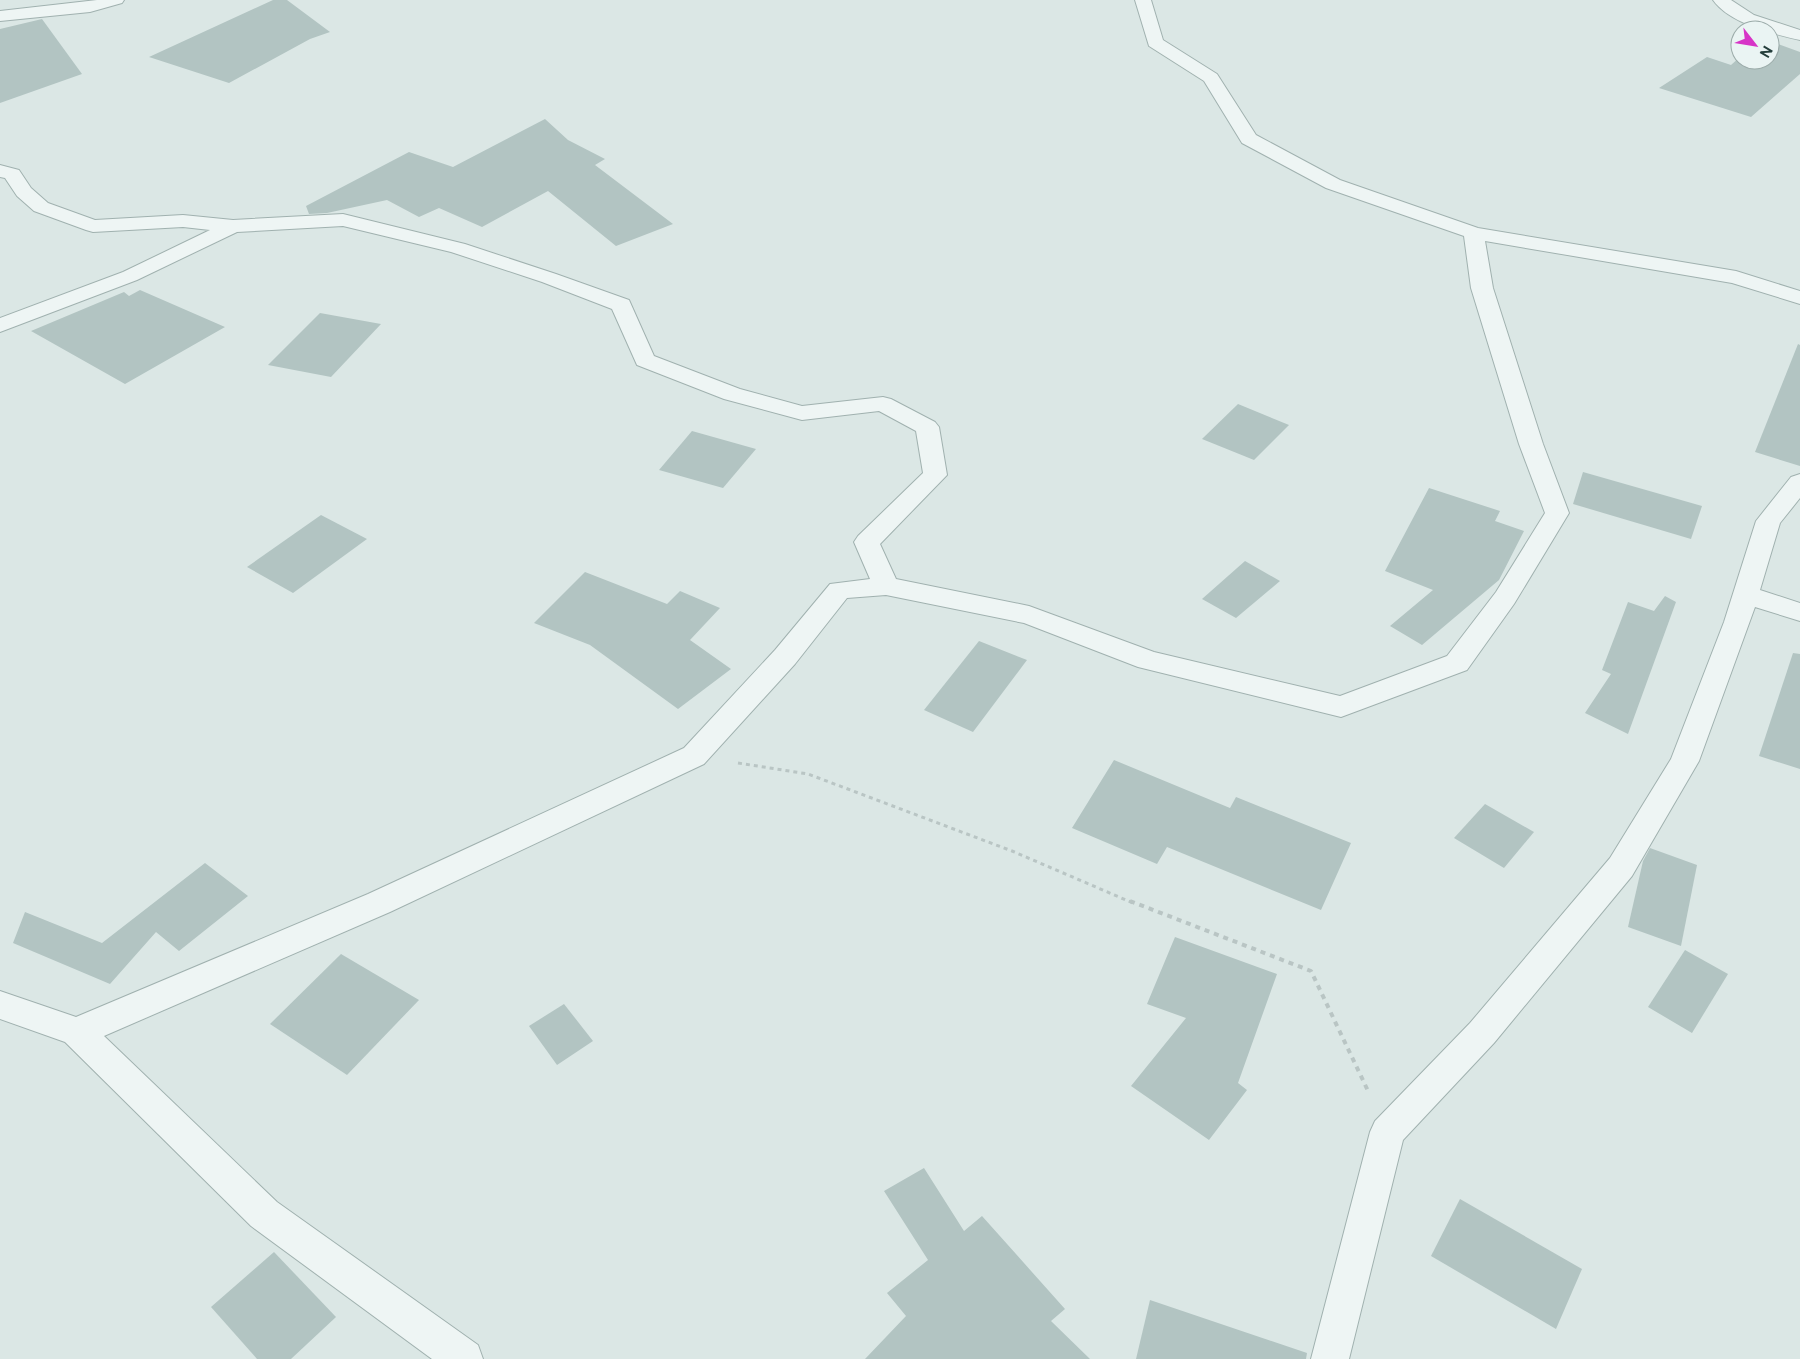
<svg xmlns="http://www.w3.org/2000/svg" width="1800" height="1359" font-family="'Public Sans',sans-serif">
<style>
.building{fill:#b2c4c2}
.lines{fill:none;stroke-linecap:round;stroke-linejoin:round}
.street-casing{stroke:#a0b1af;stroke-width:2}
.path-far1{stroke:#b9c5c4;stroke-width:3;stroke-dasharray:4 4;stroke-linecap:butt}
.path{stroke:#b9c5c4;stroke-width:4;stroke-dasharray:5 5;stroke-linecap:butt}
.street{fill:#eef5f4;fill-rule:evenodd}
</style>
<rect width="100%" height="100%" fill="#dbe7e5"/>
<!-- building -->
<g class="building">
<polygon points="273,0 287,0 330,32 310,39 229,83 149,57"/>
<polygon points="42,19 82,74 0,103 0,29"/>
<polygon points="1770,41 1800,52 1800,74 1751,117 1659,88 1707,57 1731,65 1740,57 1740,60 1770,60"/>
<polygon points="545,119 568,140 605,159 595,165 673,224 616,246 548,191 482,227 439,208 419,217 387,200 327,213 309,214 306,206 409,152 453,167"/>
<polygon points="140,290 225,327 125,384 31,331 124,292 129,296"/>
<polygon points="320,313 381,324 331,377 268,365"/>
<polygon points="1798,344 1800,345 1800,466 1755,452"/>
<polygon points="1238,404 1289,425 1254,460 1202,439"/>
<polygon points="692,431 756,449 723,488 659,470"/>
<polygon points="1583,472 1702,506 1691,539 1573,504"/>
<polygon points="1429,488 1500,511 1495,521 1524,531 1499,580 1422,645 1390,626 1433,590 1385,571"/>
<polygon points="321,515 367,539 293,593 247,567"/>
<polygon points="1245,561 1280,581 1236,618 1202,599"/>
<polygon points="585,572 667,604 680,591 720,608 690,640 731,669 678,709 590,645 534,623"/>
<polygon points="1665,596 1676,602 1628,734 1585,713 1611,674 1602,670 1628,602 1654,611"/>
<polygon points="979,641 1027,660 973,732 924,710"/>
<polygon points="1793,653 1800,654 1800,769 1759,756"/>
<polygon points="1114,760 1230,808 1236,797 1351,843 1321,910 1167,847 1157,864 1072,828"/>
<polygon points="1485,804 1534,832 1504,868 1454,838"/>
<polygon points="1650,848 1697,865 1681,946 1628,927 1643,861"/>
<polygon points="205,863 248,896 179,951 156,932 110,984 13,943 25,912 102,943"/>
<polygon points="1175,937 1277,974 1238,1083 1247,1090 1209,1140 1131,1086 1186,1018 1147,1004"/>
<polygon points="1685,950 1728,974 1692,1033 1648,1007"/>
<polygon points="341,954 419,1000 347,1075 270,1024"/>
<polygon points="564,1004 593,1041 557,1065 529,1026"/>
<polygon points="924,1168 964,1231 982,1216 1065,1309 1051,1321 1090,1359 865,1359 906,1316 887,1293 928,1260 884,1191"/>
<polygon points="1460,1199 1582,1269 1556,1329 1431,1256"/>
<polygon points="274,1252 336,1317 291,1359 257,1359 211,1307"/>
<polygon points="1150,1300 1307,1353 1306,1359 1136,1359"/>
</g>
<g class="lines">
<!-- street casing -->
<g class="street-casing">
<g id="street">
<polygon points="97,0 124,0 122,3 90,12 0,21 0,11"/>
<polygon points="1135,0 1151,0 1163,40 1217,74 1256,135 1340,180 1478,228 1736,271 1800,291 1800,304 1732,283 1485,241 1493,288 1543,444 1569,513 1514,604 1467,670 1341,717 1138,667 1024,623 886,595 847,598 795,664 704,764 390,912 104,1036 277,1202 478,1345 483,1359 432,1359 251,1226 65,1042 0,1019 0,991 76,1017 368,894 684,748 775,650 830,584 870,579 854,542 858,536 923,473 916,431 879,411 802,420 724,399 637,365 612,309 542,282 451,252 343,226 237,232 137,280 0,332 0,318 123,272 210,230 183,227 93,232 86,230 34,211 17,196 5,178 0,177 0,165 19,170 31,188 48,203 95,220 183,215 233,220 343,214 465,244 556,274 629,300 654,356 740,389 802,406 883,397 891,399 935,422 939,427 947,475 880,544 896,579 1029,606 1154,652 1340,696 1447,656 1496,592 1545,513 1519,444 1471,288 1464,236 1326,188 1242,143 1204,81 1149,46"/>
<path d="M1713,0H1731L1754,15L1800,30V40C1774,34 1730,24 1713,0Z"/>
<polygon points="1800,474 1800,498 1780,523 1760,590 1800,603 1800,621 1755,607 1699,761 1632,876 1494,1043 1403,1140 1349,1359 1311,1359 1370,1132 1375,1121 1470,1023 1610,858 1671,759 1724,622 1756,521 1791,477"/>
</g>
</g>
<!-- path-far1 -->
<polyline class="path-far1" points="738,763 808,774 1012,851 1133,903"/>
<!-- path -->
<polyline class="path" points="1130,901 1311,971 1369,1093"/>
<!-- street -->
<use href="#street" class="street"/>
</g>
<!-- north arrow -->
<g transform="translate(1755 45) rotate(121)"><circle r="24" fill="#eaf4f3" stroke="#9baba9"/>
<path d="M0-4L9 19L0 12L-9 19Z" fill="#d734c7"/>
<text y="-8" font-size="14" font-weight="bold" text-anchor="middle" fill="#243e3b">N</text>
</g>
</svg>
